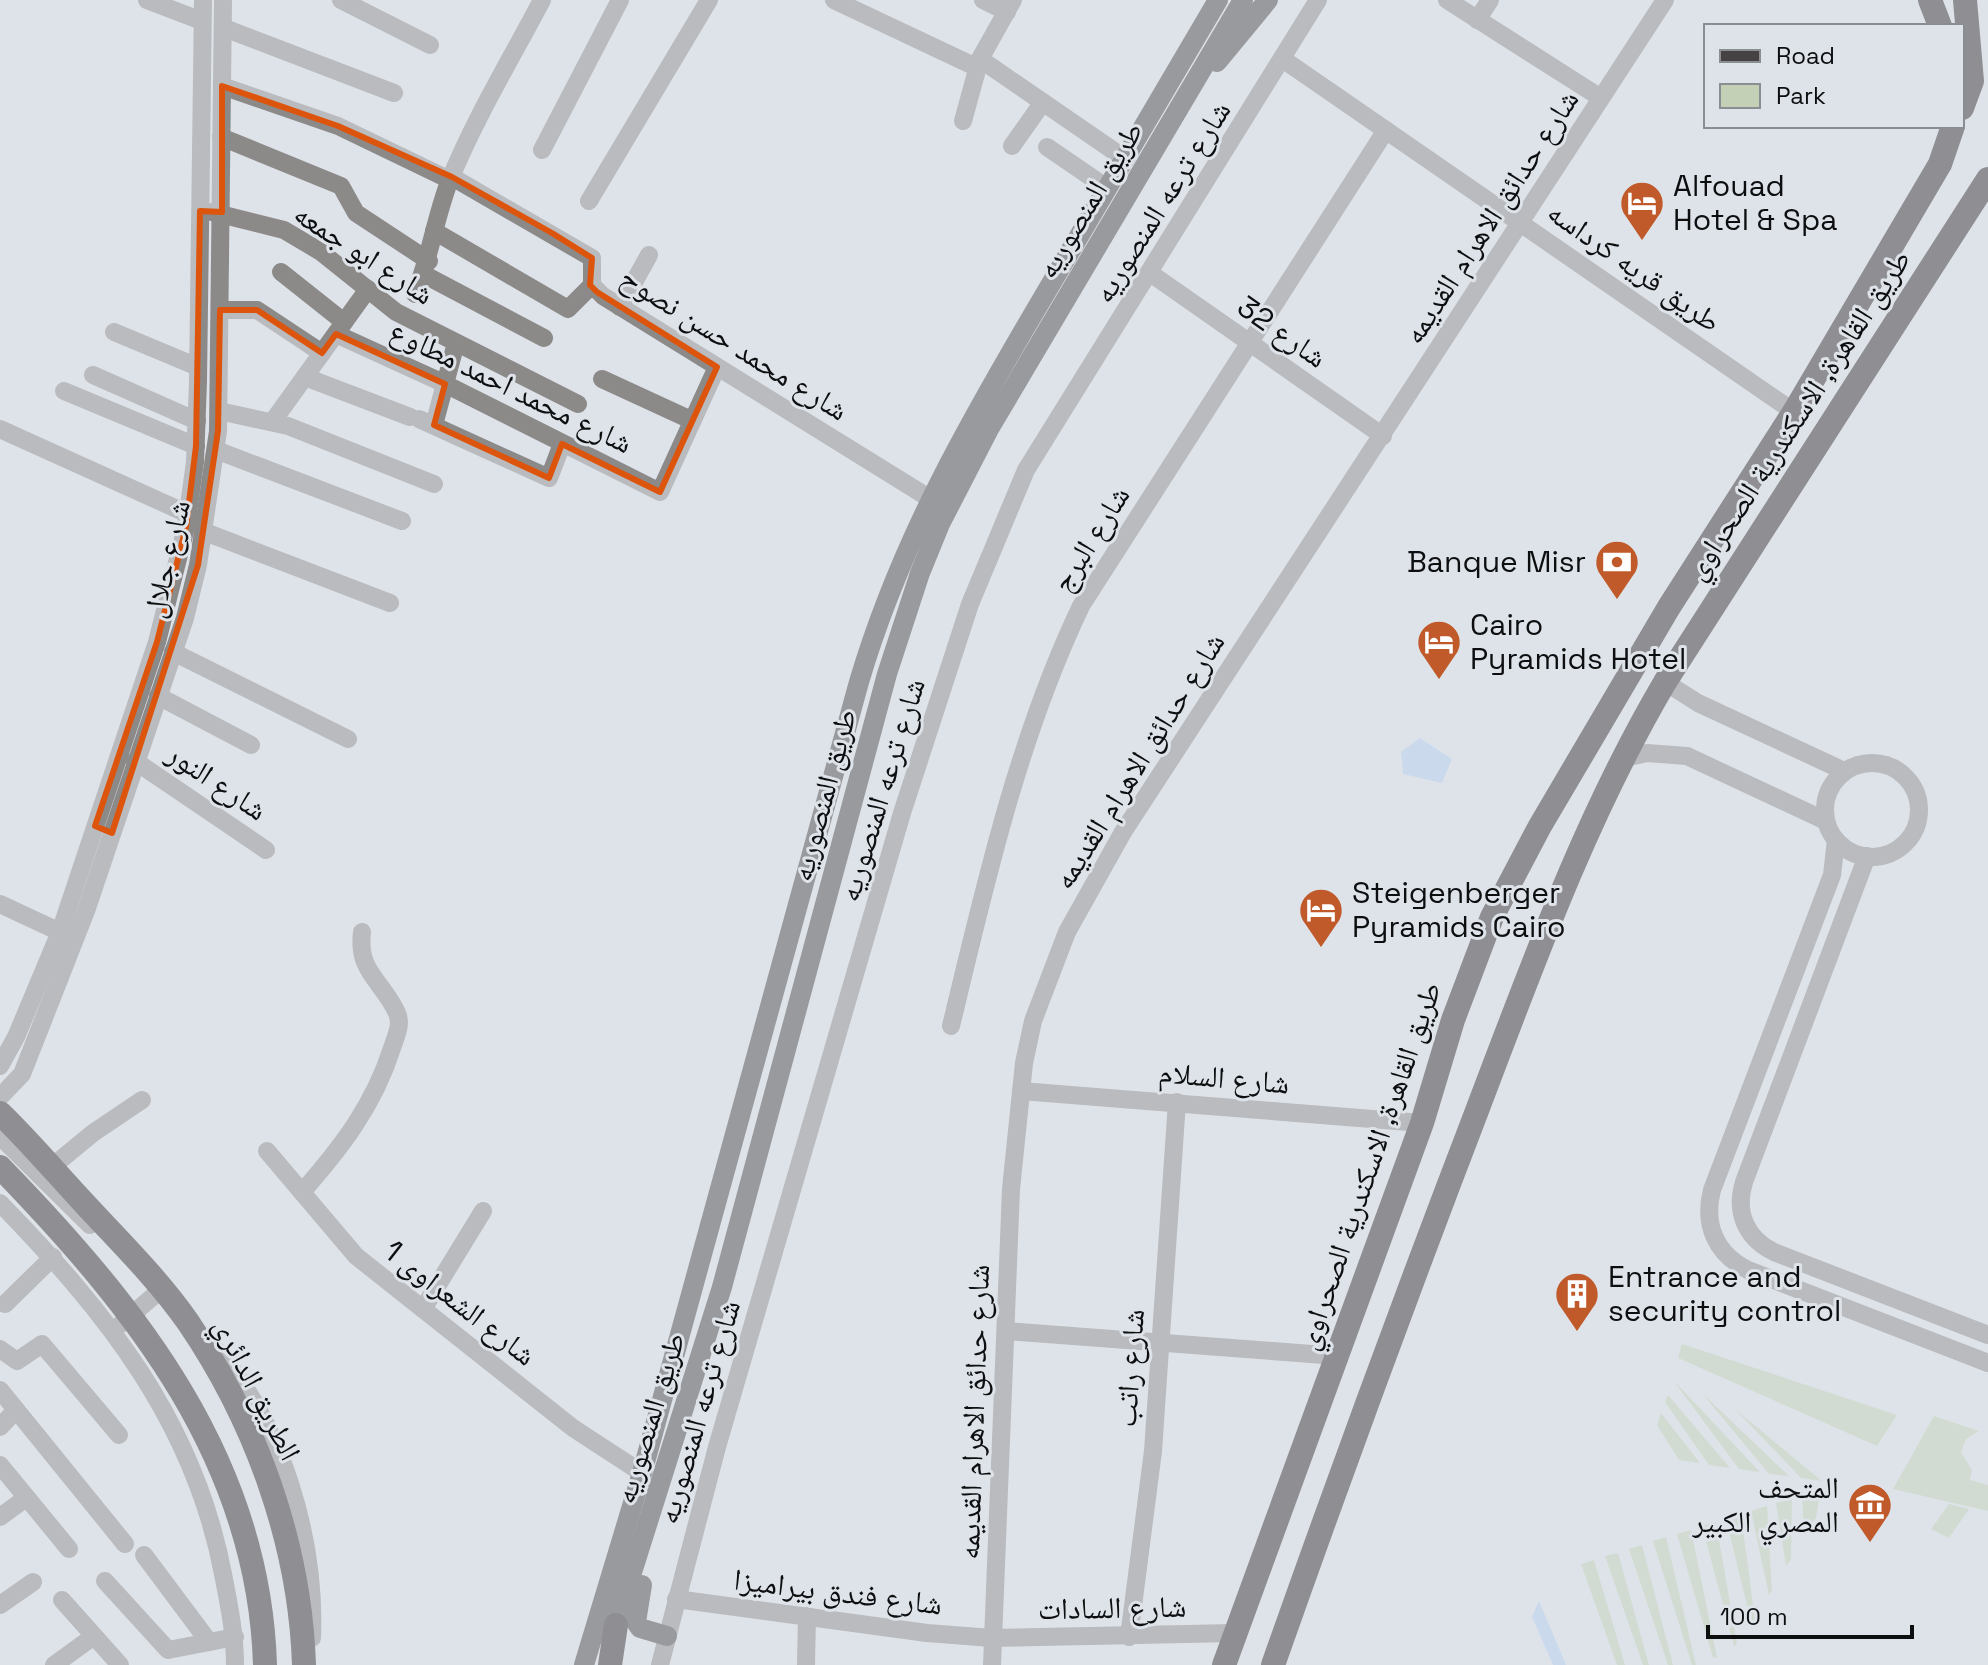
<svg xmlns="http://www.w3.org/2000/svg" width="1988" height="1665" font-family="'Space Grotesk','Noto Naskh Arabic',sans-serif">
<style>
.green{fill:#c3d0b5}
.water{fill:#b4ccf2}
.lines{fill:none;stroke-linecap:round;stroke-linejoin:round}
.minor{stroke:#8c8989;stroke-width:18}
.major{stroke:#464142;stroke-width:20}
.highway{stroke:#2f282a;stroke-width:24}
.highway-bridge{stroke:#2f282a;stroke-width:24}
.marked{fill:none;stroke:#dd550c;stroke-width:6;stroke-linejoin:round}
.labels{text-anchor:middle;stroke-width:6;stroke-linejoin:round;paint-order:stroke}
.poi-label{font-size:30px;fill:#0c0e10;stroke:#dee3e9;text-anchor:start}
.street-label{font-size:30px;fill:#0c0e10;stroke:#dee3e9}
</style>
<rect width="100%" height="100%" fill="#dee3e9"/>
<!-- green -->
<g class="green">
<polygon points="1682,1344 1897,1415 1877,1446 1678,1358"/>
<polygon points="1673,1380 1760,1472 1739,1469"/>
<polygon points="1702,1393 1789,1476 1769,1474"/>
<polygon points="1668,1395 1730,1468 1709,1465 1665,1402"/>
<polygon points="1736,1410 1822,1481 1801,1478"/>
<polygon points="1661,1413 1700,1463 1679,1460 1657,1425"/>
<polygon points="1934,1416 1979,1431 1966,1439 1961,1452 1972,1470 1970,1480 1988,1485 1988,1511 1893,1489"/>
<polygon points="1821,1489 1816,1517 1804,1536 1802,1495"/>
<polygon points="1792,1498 1791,1560 1786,1566 1776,1503"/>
<polygon points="1949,1504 1969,1509 1949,1538 1931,1529"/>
<polygon points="1767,1506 1772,1591 1769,1595 1751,1511"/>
<polygon points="1741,1514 1755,1620 1752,1626 1726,1519"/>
<polygon points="1716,1522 1737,1644 1734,1646 1702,1526"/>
<polygon points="1691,1530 1717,1657 1713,1658 1677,1534"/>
<polygon points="1666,1537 1696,1665 1692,1665 1653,1541"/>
<polygon points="1642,1545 1673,1665 1668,1665 1629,1549"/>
<polygon points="1618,1553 1649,1665 1643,1665 1605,1556"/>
<polygon points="1594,1560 1625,1665 1617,1665 1581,1564"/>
</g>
<!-- water -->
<g class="water">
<polygon points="1420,738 1452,759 1442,783 1403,774 1401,752"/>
<polygon points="1539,1601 1566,1665 1553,1665 1532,1617"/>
</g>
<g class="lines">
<!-- minor -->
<g class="minor">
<polyline points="147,0 202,21"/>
<polyline points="341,0 430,45"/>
<polyline points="834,0 978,68"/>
<polyline points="983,0 1007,12"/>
<polyline points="1447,0 1601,98"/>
<polyline points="1477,20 1490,0"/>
<polyline points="224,28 394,93"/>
<polyline points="980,59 1124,158"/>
<polyline points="1284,60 1794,412"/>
<polyline points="222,86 338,126 450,180"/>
<polyline points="963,121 980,59 1013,0"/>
<polyline points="221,137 341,186 356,213 429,261"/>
<polyline points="1012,146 1043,102"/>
<polyline points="1047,147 1107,188"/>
<polyline points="542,150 620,0"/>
<polyline points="452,177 592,258 592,285 603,296 929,498"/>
<polyline points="589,201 709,0"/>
<polyline points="212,212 284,230 321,252 396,312 578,404"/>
<polyline points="434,231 568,309 592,285"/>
<polyline points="281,272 344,322"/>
<polyline points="1150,273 1383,436"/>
<polyline points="423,274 544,338"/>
<path d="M415,294C430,257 435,219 449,182C474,120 511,59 542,0"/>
<polyline points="620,307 649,255"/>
<polyline points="220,310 257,310 322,353"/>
<polyline points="114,332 198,367"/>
<polyline points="336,334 441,382 660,492 717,367"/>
<polyline points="93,375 197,421"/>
<polyline points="305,377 410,417"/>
<polyline points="602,379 691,420"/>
<polyline points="64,391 196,446"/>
<polyline points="219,411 288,426 434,484"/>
<polyline points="419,419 549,478 562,444"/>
<polyline points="273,421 368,289"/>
<polyline points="434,425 456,343"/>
<polyline points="0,429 188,514"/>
<polyline points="216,450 402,521"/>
<polyline points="205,532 390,603"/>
<polyline points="173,652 348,739"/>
<polyline points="1665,682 1698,703 1844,771"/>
<polyline points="158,696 251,745"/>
<polyline points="1620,759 1647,753 1687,756 1826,821"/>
<polyline points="135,761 266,850"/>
<circle cx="1872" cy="810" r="47"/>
<path d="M1836,840L1832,875L1712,1190C1703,1225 1716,1254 1748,1270L1988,1363"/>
<path d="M1867,856L1744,1182C1735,1211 1745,1238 1774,1252L1988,1335"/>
<polyline points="0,904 60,932"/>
<path d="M951,1026C985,885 1018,738 1081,606L1386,130"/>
<polyline points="0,1066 16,1037 60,932 157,642 186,527 195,462 198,382 203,0"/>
<polyline points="1021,1091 1422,1123"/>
<polyline points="0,1097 22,1074 86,911 185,618 198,565 218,431 223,0"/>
<polyline points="0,1136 90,1225"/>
<polyline points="267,1151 356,1256 573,1428 642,1473"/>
<polyline points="42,1175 93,1133 142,1100"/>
<path d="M302,1192C341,1148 374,1105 392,1048C396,1036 402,1025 397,1013C382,980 357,972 362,932"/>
<path d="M0,1203C106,1312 194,1421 223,1574C229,1605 235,1634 235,1665"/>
<polyline points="5,1304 53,1257"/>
<polyline points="423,1309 483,1211"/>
<polyline points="121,1324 157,1293"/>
<polyline points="1006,1331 1338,1356"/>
<path d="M213,1347C282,1420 316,1540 312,1638"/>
<polyline points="0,1349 17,1361 42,1344 119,1435"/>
<polyline points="0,1390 125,1544"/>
<polyline points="0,1427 16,1410"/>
<polyline points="0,1465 69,1549"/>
<polyline points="0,1517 26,1498"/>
<polyline points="144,1555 209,1642"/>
<polyline points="105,1581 168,1650 235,1637"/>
<polyline points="676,1599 927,1633 992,1638 1234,1633"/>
<polyline points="62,1600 120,1665"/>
<polyline points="0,1605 33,1582"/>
<polyline points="1129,1637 1153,1451 1177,1102"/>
<polyline points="54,1665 94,1636"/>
<polyline points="660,1665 717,1447 902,813 970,604 1026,470 1318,0"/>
<polyline points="806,1665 807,1616"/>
<polyline points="992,1665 1011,1189 1024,1063 1033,1021 1067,932 1123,832 1665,0"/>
</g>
<!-- major -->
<g class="major">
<polyline points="1217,62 1268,0"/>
<polyline points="642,1585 636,1622 640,1628 667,1636"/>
<polyline points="611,1639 722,1287 887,674 920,573 940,524 989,429 1243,0"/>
<path d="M584,1665L642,1473L859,682C901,540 970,421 1045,294C1103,196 1160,98 1218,0"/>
</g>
<!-- highway -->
<g class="highway">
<polyline points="1930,0 1940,26"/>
<polyline points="1962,108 1972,81 1965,0"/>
<polyline points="610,1665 616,1625"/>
<polyline points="1224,1665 1422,1123 1453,1020 1492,917 1540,826 1669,607 1794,412 1940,164 1953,126"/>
<path d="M1273,1665C1339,1478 1407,1293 1478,1108C1534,961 1585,818 1665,682L1988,179"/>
</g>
<!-- highway-bridge -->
<g class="highway-bridge">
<path d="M0,1113C29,1141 56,1173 84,1203C119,1241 158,1279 188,1322C256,1422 300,1543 304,1665"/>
<path d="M0,1167C136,1307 259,1460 265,1665"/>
</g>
</g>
<!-- marked area -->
<path d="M0 0H1988V1665H0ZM222,86L338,126L452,177L552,233L592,258L590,285L597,292L717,367L660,492L562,444L549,478L434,425L445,384L336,334L322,353L257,310H220L218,431L198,565L112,833L95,826L157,642L186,527L196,446L200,211L222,212Z" fill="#dee3e9" fill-opacity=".55" fill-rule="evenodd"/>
<path class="marked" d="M222,86L338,126L452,177L552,233L592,258L590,285L597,292L717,367L660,492L562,444L549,478L434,425L445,384L336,334L322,353L257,310H220L218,431L198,565L112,833L95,826L157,642L186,527L196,446L200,211L222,212Z"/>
<!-- icons -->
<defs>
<g id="hotel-pin" transform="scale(2.3)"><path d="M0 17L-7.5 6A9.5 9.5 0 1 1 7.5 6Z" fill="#c05a2a" stroke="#dee3e9"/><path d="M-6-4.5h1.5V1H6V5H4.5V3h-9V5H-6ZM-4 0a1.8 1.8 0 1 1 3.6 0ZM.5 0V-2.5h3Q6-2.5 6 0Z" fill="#fff"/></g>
<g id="bank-pin" transform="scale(2.3)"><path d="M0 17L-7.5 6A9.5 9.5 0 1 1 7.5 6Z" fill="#c05a2a" stroke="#dee3e9"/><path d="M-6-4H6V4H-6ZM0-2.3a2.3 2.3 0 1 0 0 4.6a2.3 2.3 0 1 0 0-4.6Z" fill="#fff"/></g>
<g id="building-pin" transform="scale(2.3)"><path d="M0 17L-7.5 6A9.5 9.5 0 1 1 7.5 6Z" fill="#c05a2a" stroke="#dee3e9"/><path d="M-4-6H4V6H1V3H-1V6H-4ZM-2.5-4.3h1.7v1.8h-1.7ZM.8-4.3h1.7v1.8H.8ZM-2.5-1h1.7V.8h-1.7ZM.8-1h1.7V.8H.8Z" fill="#fff"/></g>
<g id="museum-pin" transform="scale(2.3)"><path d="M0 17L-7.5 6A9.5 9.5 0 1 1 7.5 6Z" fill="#c05a2a" stroke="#dee3e9"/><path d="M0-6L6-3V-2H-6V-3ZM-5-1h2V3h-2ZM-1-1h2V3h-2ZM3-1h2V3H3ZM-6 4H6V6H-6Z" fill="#fff"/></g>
</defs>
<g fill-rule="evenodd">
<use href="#hotel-pin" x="1642" y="203"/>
<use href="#bank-pin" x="1617" y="562"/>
<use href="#hotel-pin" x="1439" y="642"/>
<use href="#hotel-pin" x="1321" y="910"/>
<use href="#building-pin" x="1577" y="1294"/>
<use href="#museum-pin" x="1870" y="1505"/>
</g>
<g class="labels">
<!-- poi labels -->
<g class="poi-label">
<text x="1673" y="196">Alfouad<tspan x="1673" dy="34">Hotel &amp; Spa</tspan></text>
<text x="1586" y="572" text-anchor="end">Banque Misr</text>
<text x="1470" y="635">Cairo<tspan x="1470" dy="34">Pyramids Hotel</tspan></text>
<text x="1352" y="903">Steigenberger<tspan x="1352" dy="34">Pyramids Cairo</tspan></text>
<text x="1608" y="1287">Entrance and<tspan x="1608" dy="34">security control</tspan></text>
<text x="1839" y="1498" text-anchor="end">المتحف<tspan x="1839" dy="34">المصري الكبير</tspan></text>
</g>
<!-- street labels -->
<g class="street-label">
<text transform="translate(1090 200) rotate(-59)" y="10">طريق المنصوريه</text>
<text transform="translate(1162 202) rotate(-58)" y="10">شارع ترعه المنصوريه</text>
<text transform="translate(1491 217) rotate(-57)" y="10">شارع حدائق الاهرام القديمه</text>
<text transform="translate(364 254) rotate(33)" y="10">شارع ابو جمعه</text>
<text transform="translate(1634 267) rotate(35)" y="10">طريق قريه كرداسه</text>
<text transform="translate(1282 332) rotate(35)" y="10">شارع 32</text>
<text transform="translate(734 344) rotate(32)" y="10">شارع محمد حسن نصوح</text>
<text transform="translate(511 387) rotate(26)" y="10">شارع محمد احمد مطاوع</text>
<text transform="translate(1798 415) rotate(-57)" y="10">طريق القاهرة, الاسكندرية الصحراوي</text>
<text transform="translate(1091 539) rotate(-58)" y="10">شارع البرج</text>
<text transform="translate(167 559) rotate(-77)" y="10">شارع جلال</text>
<text transform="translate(1139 761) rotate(-58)" y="10">شارع حدائق الاهرام القديمه</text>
<text transform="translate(217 782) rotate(34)" y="10">شارع النور</text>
<text transform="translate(882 790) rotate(-73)" y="10">شارع ترعه المنصوريه</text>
<text transform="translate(824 795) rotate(-75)" y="10">طريق المنصوريه</text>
<text transform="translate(1224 1078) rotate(5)" y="10">شارع السلام</text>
<text transform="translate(1369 1166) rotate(-71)" y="10">طريق القاهرة, الاسكندرية الصحراوي</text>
<text transform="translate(460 1303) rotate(38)" y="10">شارع الشعراوى 1</text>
<text transform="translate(1130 1368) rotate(-86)" y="10">شارع راتب</text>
<text transform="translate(257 1389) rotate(63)" y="10">الطريق الدائري</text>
<text transform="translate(699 1412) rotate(-74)" y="10">شارع ترعه المنصوريه</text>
<text transform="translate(974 1412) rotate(-88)" y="10">شارع حدائق الاهرام القديمه</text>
<text transform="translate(650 1418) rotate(-73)" y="10">طريق المنصوريه</text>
<text transform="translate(838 1592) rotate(7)" y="10">شارع فندق بيراميزا</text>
<text transform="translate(1112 1608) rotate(-1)" y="10">شارع السادات</text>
</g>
</g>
<!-- legend -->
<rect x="1704" y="24" width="260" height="104" fill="#dee3e9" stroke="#8a8e92" stroke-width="2"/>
<rect x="1720" y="50" width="40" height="12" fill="#464142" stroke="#8a8e92" stroke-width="2"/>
<text x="1776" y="64" font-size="24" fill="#0c0e10">Road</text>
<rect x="1720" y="84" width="40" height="24" fill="#c3d0b5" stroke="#8a8e92" stroke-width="2"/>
<text x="1776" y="104" font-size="24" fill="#0c0e10">Park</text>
<!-- scale -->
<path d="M1708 1625v12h204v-12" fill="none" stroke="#0c0e10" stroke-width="4"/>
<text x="1720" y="1625" font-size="24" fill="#0c0e10" stroke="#dee3e9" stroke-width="6" paint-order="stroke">100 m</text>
</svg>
